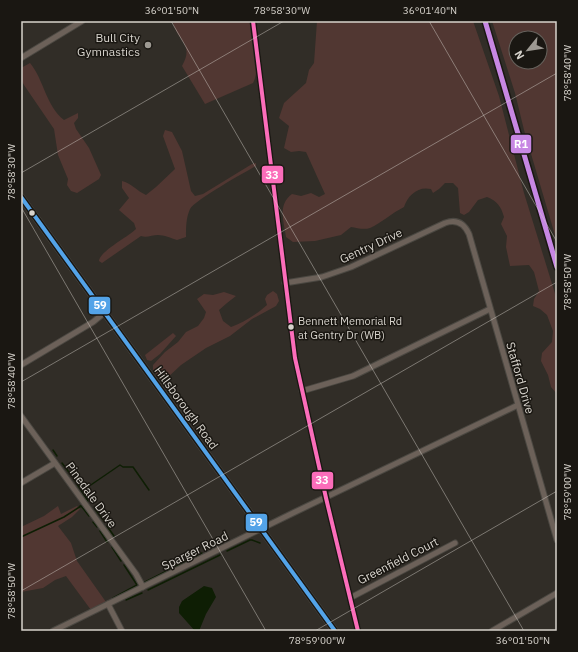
<svg xmlns="http://www.w3.org/2000/svg" width="578" height="652" font-family="'IBM Plex Sans',sans-serif">
<style>
.green{fill:#513732;fill-rule:evenodd}
.water{fill:#0e1e04}
.lines{fill:none;stroke-linecap:round;stroke-linejoin:round}
.stream{stroke:#0e1e04;stroke-width:1.5}
.minor-casing{stroke:#4b4842;stroke-width:7}
.major-casing{stroke:#4b4842;stroke-width:8}
.minor{stroke:#6c6159;stroke-width:5}
.major{stroke:#6c6158;stroke-width:6}
.bus-1-casing{stroke:#1a1712;stroke-width:7}
.bus-2-casing{stroke:#1a1712;stroke-width:7}
.bus-1{stroke:#fb6dba;stroke-width:4}
.bus-2{stroke:#53a3e8;stroke-width:4}
.rail-1-casing{stroke:#1a1712;stroke-width:8}
.rail-1{stroke:#c787e3;stroke-width:5}
.ticks{fill:none;stroke:#d7d3cc;stroke-width:1;stroke-opacity:0.45}
.poi-dot{fill:#9d9992;stroke:#1a1712;stroke-width:1.5}
.bus-dot{fill:#d7d3cc;stroke:#1a1712;stroke-width:1.5}
.labels{text-anchor:middle;stroke-width:3;stroke-linejoin:round;paint-order:stroke}
.bus-label{font-size:11px;fill:#d7d3cc;stroke:#1a1712;text-anchor:start}
.poi-label{font-size:12px;fill:#d7d3cc;stroke:#1a1712;text-anchor:end}
.street-label{font-size:12px;fill:#d7d3cc;stroke:#1a1712}
.line-badge{stroke:#1a1712;stroke-width:1.5}
.badge-label{font-size:11px;text-anchor:middle;font-weight:bold;fill:#fff}
.neatline{fill:none;stroke:#d7d3cc;stroke-width:1.5}
.ticks-label{font-size:10px;text-anchor:middle;fill:#d7d3cc}
</style>
<rect width="100%" height="100%" fill="#312d27"/>
<!-- green -->
<g class="green">
<path d="M178,21H250C254,37 261,69 253,83L205,104L182,66C194,44 179,43 173,23Z"/>
<path d="M317,21H473L499,96L524,193L557,300V394L551,387L548,375L541,361L542,353L552,342L553,331L547,315L540,309L533,306L534,299L539,291L534,272L529,265L510,266L506,247L507,236L501,224L504,217C501,206 497,201 487,197L478,200L469,212L464,215L460,213L458,188L453,183H445L439,189L433,193L431,189C418,186 408,195 404,207C392,213 381,223 370,228C364,230 357,228 351,227L341,235L315,241L293,242L286,237C284,222 277,205 292,194L301,196L311,193L319,197L325,194L306,152L299,151L291,152L284,148L289,126L279,118L284,103L306,83L309,70L314,63Z"/>
<path d="M492,21H557V242L524,130L515,93ZM516,38H540V62H516Z"/>
<path d="M30,63C44,80 46,106 64,120L78,113V118L74,123L76,129L89,148L101,175L99,179L77,193L71,191L67,185L68,179L58,155L54,129L24,85L21,79V68Z"/>
<path d="M165,130L172,132L182,151L191,191L195,196L203,194L252,164L256,163V166C245,172 195,200 190,209C186,218 186,227 186,237L177,240C171,238 164,235 158,235C152,235 147,238 141,236L102,263L99,261C100,251 128,237 136,229L134,223L119,210L129,198L122,188V181C131,183 137,191 146,195L156,187L175,169L163,136Z"/>
<path d="M273,291L277,294L279,301L276,306L252,319L230,336L206,348L181,365L165,380L161,381L153,370V365L165,352L178,342L186,332L198,326L204,318L206,312L197,299L204,294L213,295L224,292L236,296L227,303L219,310L223,321L231,327C243,323 257,314 267,305L265,299L267,295Z"/>
<polygon points="173,333 176,336 160,354 151,361 147,360 145,355"/>
<polygon points="58,506 61,514 77,506 80,509 72,517 58,526 71,543 77,561 106,602 91,610 66,576 55,580 43,588 21,592 21,527 44,516"/>
</g>
<!-- water -->
<polygon class="water" points="204,586 212,588 216,597 206,614 199,631 195,631 179,613 179,607 182,601"/>
<g class="lines">
<!-- stream -->
<g class="stream">
<polyline points="53,450 57,456"/>
<polyline points="62,463 71,475"/>
<polyline points="74,479 88,501"/>
<polyline points="82,491 120,465 123,467 133,467 149,490"/>
<polyline points="80,506 82,507 89,516"/>
<polyline points="95,509 105,522"/>
<polyline points="93,522 97,527"/>
<polyline points="107,526 114,536"/>
<polyline points="100,531 107,542"/>
<polyline points="21,537 64,517 81,506"/>
<polyline points="112,547 121,561"/>
<polyline points="227,551 250,540 252,540 260,543"/>
<polyline points="145,582 202,553"/>
<polyline points="148,590 220,555"/>
<polyline points="113,598 137,585 124,565"/>
<polyline points="126,600 142,593"/>
</g>
<!-- minor casing -->
<g class="minor-casing">
<g id="minor">
<polyline points="253,21 295,358 326,498 358,631"/>
<polyline points="21,58 82,21"/>
<path d="M285,283L322,277L351,267L445,223C456,219 464,223 469,234L557,540"/>
<polyline points="21,365 93,322 104,313"/>
<polyline points="302,391 353,376 490,309"/>
<polyline points="21,416 136,574 143,587"/>
<polyline points="21,483 55,463"/>
<polyline points="350,598 455,543"/>
<polyline points="108,604 122,631"/>
<polyline points="53,631 293,513 518,405"/>
<polyline points="492,631 557,593"/>
</g>
</g>
<!-- major casing -->
<g class="major-casing">
<polyline id="major" points="21,197 335,631"/>
</g>
<!-- minor -->
<use href="#minor" class="minor"/>
<!-- major -->
<use href="#major" class="major"/>
<!-- bus-1 casing -->
<g class="bus-1-casing">
<polyline id="bus-1" points="253,21 295,358 326,498 358,631"/>
</g>
<!-- bus-2 casing -->
<g class="bus-2-casing">
<polyline id="bus-2" points="21,197 335,631"/>
</g>
<!-- bus-1 -->
<use href="#bus-1" class="bus-1"/>
<!-- bus-2 -->
<use href="#bus-2" class="bus-2"/>
<!-- rail-1 casing -->
<g class="rail-1-casing">
<polyline id="rail-1" points="485,21 557,267"/>
</g>
<!-- rail-1 -->
<use href="#rail-1" class="rail-1"/>
</g>
<!-- ticks -->
<path class="ticks" d="M171,21L524,631M429,21L557,242M21,173L284,21M21,207L266,631M21,382L557,73M21,591L557,282M315,631L557,491"/>
<!-- markers -->
<circle class="poi-dot" cx="148" cy="45" r="4"/>
<g class="bus-dot">
<circle cx="32" cy="213" r="3.5"/>
<circle cx="291" cy="327" r="3.5"/>
</g>
<g class="labels">
<!-- bus labels -->
<g class="bus-label">
<text x="298" y="325">Bennett Memorial Rd<tspan x="298" dy="14">at Gentry Dr (WB)</tspan></text>
</g>
<!-- poi labels -->
<g class="poi-label">
<text x="140" y="42">Bull City<tspan x="140" dy="14">Gymnastics</tspan></text>
</g>
<!-- street labels -->
<g class="street-label">
<text transform="translate(371 246) rotate(-25)" y="4">Gentry Drive</text>
<text transform="translate(520 378) rotate(74)" y="4">Stafford Drive</text>
<text transform="translate(186 408) rotate(54)" y="4">Hillsborough Road</text>
<text transform="translate(91 495) rotate(54)" y="4">Pinedale Drive</text>
<text transform="translate(195 551) rotate(-26)" y="4">Sparger Road</text>
<text transform="translate(398 561) rotate(-27)" y="4">Greenfield Court</text>
</g>
</g>
<g class="line-badge">
<rect x="510" y="134" width="22" height="20" rx="4" fill="#c787e3"/>
<rect x="261" y="165" width="23" height="19" rx="4" fill="#fb6dba"/>
<rect x="88" y="296" width="23" height="19" rx="4" fill="#53a3e8"/>
<rect x="311" y="471" width="23" height="19" rx="4" fill="#fb6dba"/>
<rect x="245" y="513" width="23" height="19" rx="4" fill="#53a3e8"/>
</g>
<g class="badge-label">
<text x="521" y="148">R1</text>
<text x="272" y="179">33</text>
<text x="100" y="309">59</text>
<text x="322" y="484">33</text>
<text x="256" y="526">59</text>
</g>
<!-- border -->
<rect width="578" height="652" fill="none" stroke="#1a1712" stroke-width="44"/>
<!-- north arrow -->
<g transform="translate(528 50) rotate(240)"><circle r="19" fill="#1a1712" stroke="#66625c"/>
<path d="M0-3L7 15L0 10L-7 15Z" fill="#9d9992"/>
<text y="-6" font-size="11" font-weight="bold" text-anchor="middle" fill="#d7d3cc">N</text>
</g>
<rect x="22" y="22" width="534" height="608" class="neatline"/>
<g class="ticks-label">
<text x="172" y="14">36°01'50"N</text>
<text x="282" y="14">78°58'30"W</text>
<text x="430" y="14">36°01'40"N</text>
<text transform="translate(567 73) rotate(-90)" y="4">78°58'40"W</text>
<text transform="translate(11 172) rotate(-90)" y="4">78°58'30"W</text>
<text transform="translate(567 282) rotate(-90)" y="4">78°58'50"W</text>
<text transform="translate(11 381) rotate(-90)" y="4">78°58'40"W</text>
<text transform="translate(567 492) rotate(-90)" y="4">78°59'00"W</text>
<text transform="translate(11 591) rotate(-90)" y="4">78°58'50"W</text>
<text x="317" y="644">78°59'00"W</text>
<text x="523" y="644">36°01'50"N</text>
</g>
</svg>
